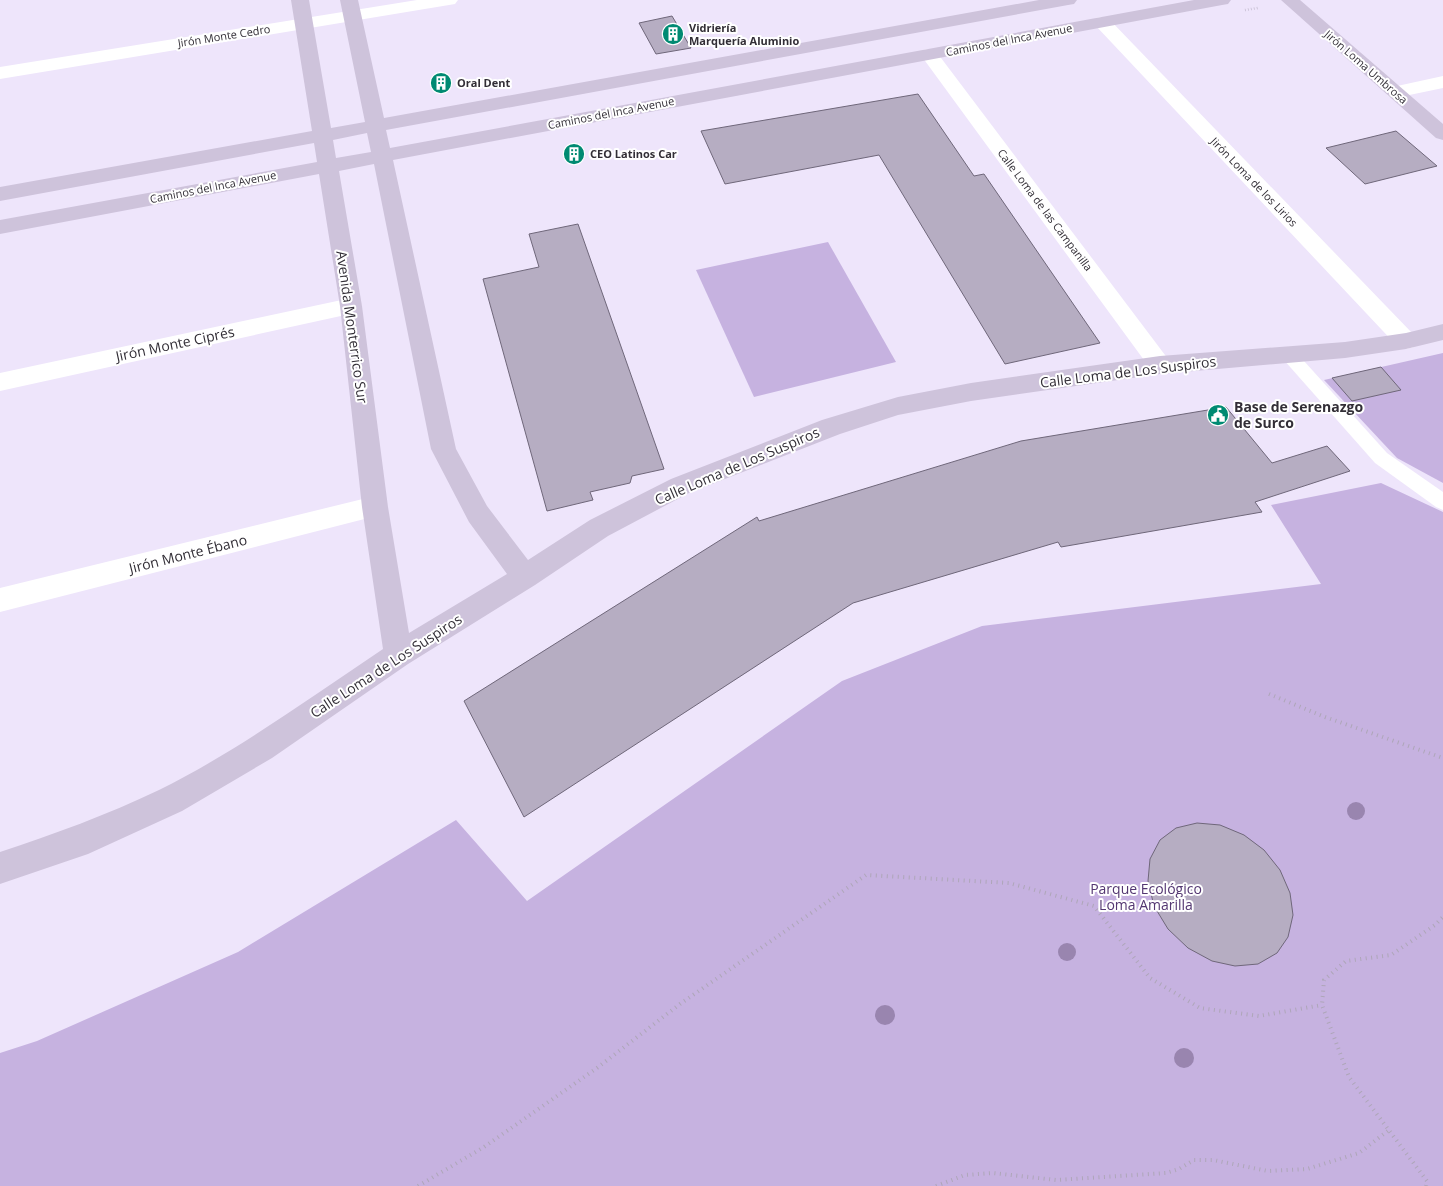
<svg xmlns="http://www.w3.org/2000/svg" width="1443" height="1186" font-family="'Open Sans',sans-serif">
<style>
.green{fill:#c6b2e0}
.building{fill:#b6adc2;stroke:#6f677a}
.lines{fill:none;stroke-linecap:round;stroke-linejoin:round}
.path-far1{stroke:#aea6b8;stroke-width:2.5;stroke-dasharray:0.5 2.5;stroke-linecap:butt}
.path{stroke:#aea6b8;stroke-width:4;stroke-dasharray:1 4.5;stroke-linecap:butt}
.lane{fill:#fff;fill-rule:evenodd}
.street{fill:#fff;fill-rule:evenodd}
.secondary{fill:#cec3db;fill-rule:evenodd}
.tree{fill:#9985af}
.labels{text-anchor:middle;stroke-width:4;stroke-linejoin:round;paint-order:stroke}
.far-poi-label{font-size:11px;font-weight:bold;fill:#322e36;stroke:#fff;text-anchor:start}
.far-street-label{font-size:11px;fill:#322e36;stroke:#fff}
.street-label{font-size:14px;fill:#322e36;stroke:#fff}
.poi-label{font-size:14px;font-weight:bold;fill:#322e36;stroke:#fff;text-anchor:start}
.park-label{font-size:14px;fill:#533671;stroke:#fff}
</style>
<rect width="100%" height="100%" fill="#eee5fb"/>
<!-- green -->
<g class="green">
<polygon points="828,242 896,362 754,397 696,270"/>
<polygon points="1443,353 1443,483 1397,458 1324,380"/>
<polygon points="1381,483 1443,512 1443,1186 0,1186 0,1053 37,1041 238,952 456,820 527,901 842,681 982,626 1321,584 1271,505"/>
</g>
<!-- building -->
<g class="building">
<polygon points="672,16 691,48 656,54 639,23"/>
<polygon points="918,94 974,176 984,174 1100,343 1005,364 879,155 725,184 701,131"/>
<polygon points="1396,131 1437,166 1365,184 1326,148"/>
<polygon points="578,224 664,469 632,476 630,483 590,492 593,500 547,511 483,279 539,267 529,234"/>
<polygon points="1381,367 1401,390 1352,401 1332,378"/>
<polygon points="1226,407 1272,463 1327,446 1350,471 1255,502 1262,512 1061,547 1058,542 853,603 524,817 464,701 757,517 759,521 1021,441"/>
<polygon points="1197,823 1220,825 1244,835 1264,850 1280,870 1290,893 1293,915 1288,937 1277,953 1258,964 1235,966 1212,961 1188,948 1168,929 1154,906 1148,881 1150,859 1160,840 1176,828"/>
</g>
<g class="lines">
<!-- path-far1 -->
<polyline class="path-far1" points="1245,10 1258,8"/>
<!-- path -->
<g class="path">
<polyline points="1269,694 1325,717 1443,758"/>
<polyline points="418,1186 484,1147 597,1068 680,1004 866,875 1009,883 1094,906 1150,978 1200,1008 1259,1016 1322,1005"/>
<polyline points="936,1186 965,1175 993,1173 1056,1180 1166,1173 1179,1169 1194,1160 1213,1160 1268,1171 1307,1169 1359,1153 1389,1130"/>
<polyline points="1426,1186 1427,1181 1349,1077 1322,1005 1324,980 1346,961 1391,955 1435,925 1443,917"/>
</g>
<!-- lane -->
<polygon class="lane" points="1289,349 1295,351 1387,453 1443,492 1443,510 1436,507 1375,463 1283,359 1280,355 1283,351"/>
<!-- street -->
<g class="street">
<polygon points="417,0 458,0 455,4 449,5 0,79 0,67"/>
<polygon points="1102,17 1108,18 1414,335 1418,341 1414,347 1406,349 1398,347 1096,26 1093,22 1096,18"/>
<polygon points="929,49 935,50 1168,359 1172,365 1168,371 1160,374 1152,371 920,54 923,50"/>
<polygon points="1443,76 1443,88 1395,98 1388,96 1386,92 1388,88"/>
<polygon points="351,298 359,300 362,306 359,312 0,391 0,373"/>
<polygon points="375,496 384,500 388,507 384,514 0,612 0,588"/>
</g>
<!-- secondary -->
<g class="secondary">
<path d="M291,0H309L331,128L365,122L340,0H358L384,118L1039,0H1077L1074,4L1068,5L386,130L390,148L1194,0H1231L1228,4L1222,5L393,160L456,449L487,506L528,560L590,520L671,479L822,420L898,397L971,383L1160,356L1345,342L1406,333L1443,324V340L1406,349L1345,358L1160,374L971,401L898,415L840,434L689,493L608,536L535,585L408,664L272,758L182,811L88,854L0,884V852C54,834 107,815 159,790C236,752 311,697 383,649L362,507L340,306L319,174L0,234V220L317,162L314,143L0,201V187L312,131ZM367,133L371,152L336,158L333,140ZM374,164L431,449L469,522L507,574L409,633L388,507L362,306L339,171Z"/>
<polygon points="1281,0 1300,0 1443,124 1443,140 1436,138"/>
</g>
</g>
<!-- trees -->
<g class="tree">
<circle cx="1356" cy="811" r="9"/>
<circle cx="1067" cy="952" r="9"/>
<circle cx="885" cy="1015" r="10"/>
<circle cx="1184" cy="1058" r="10"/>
</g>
<!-- icons -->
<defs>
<g id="building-disc" transform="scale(1.125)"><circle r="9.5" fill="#008a72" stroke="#fff"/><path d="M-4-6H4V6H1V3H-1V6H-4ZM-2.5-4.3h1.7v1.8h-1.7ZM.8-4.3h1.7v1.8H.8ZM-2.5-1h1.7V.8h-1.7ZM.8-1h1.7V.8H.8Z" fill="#fff"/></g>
<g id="civic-disc" transform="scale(1.125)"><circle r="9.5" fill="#008a72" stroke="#fff"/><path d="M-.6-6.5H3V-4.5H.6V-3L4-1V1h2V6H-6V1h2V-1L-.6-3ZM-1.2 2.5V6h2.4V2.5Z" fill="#fff"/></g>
</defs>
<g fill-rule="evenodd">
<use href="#building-disc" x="673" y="34"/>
<use href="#building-disc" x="441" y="83"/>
<use href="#building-disc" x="574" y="154"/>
<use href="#civic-disc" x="1218" y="415"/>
</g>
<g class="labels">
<!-- far-poi labels -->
<g class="far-poi-label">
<text x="689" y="32">Vidriería<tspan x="689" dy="13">Marquería Aluminio</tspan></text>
<text x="457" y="87">Oral Dent</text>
<text x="590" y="158">CEO Latinos Car</text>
</g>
<!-- far-street labels -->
<g class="far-street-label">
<text transform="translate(224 36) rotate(-9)" y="4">Jirón Monte Cedro</text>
<text transform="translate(1009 40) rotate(-11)" y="4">Caminos del Inca Avenue</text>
<text transform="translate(1366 67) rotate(41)" y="4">Jirón Loma Umbrosa</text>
<text transform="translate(611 113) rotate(-11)" y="4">Caminos del Inca Avenue</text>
<text transform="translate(1254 182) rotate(46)" y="4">Jirón Loma de los Lirios</text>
<text transform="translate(213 187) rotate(-11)" y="4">Caminos del Inca Avenue</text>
<text transform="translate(1045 210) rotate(53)" y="4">Calle Loma de las Campanilla</text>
</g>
<!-- street labels -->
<g class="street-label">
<text transform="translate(352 327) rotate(82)" y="5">Avenida Monterrico Sur</text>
<text transform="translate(175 344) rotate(-12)" y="5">Jirón Monte Ciprés</text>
<text transform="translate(1128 372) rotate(-7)" y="5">Calle Loma de Los Suspiros</text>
<text transform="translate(737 466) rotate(-23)" y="5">Calle Loma de Los Suspiros</text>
<text transform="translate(188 554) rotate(-14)" y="5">Jirón Monte Ébano</text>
<text transform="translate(386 666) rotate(-33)" y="5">Calle Loma de Los Suspiros</text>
</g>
<!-- poi labels -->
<g class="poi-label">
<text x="1234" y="412">Base de Serenazgo<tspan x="1234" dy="16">de Surco</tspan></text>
</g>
<!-- park labels -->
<g class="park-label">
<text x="1146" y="894">Parque Ecológico<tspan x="1146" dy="16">Loma Amarilla</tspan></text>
</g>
</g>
</svg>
